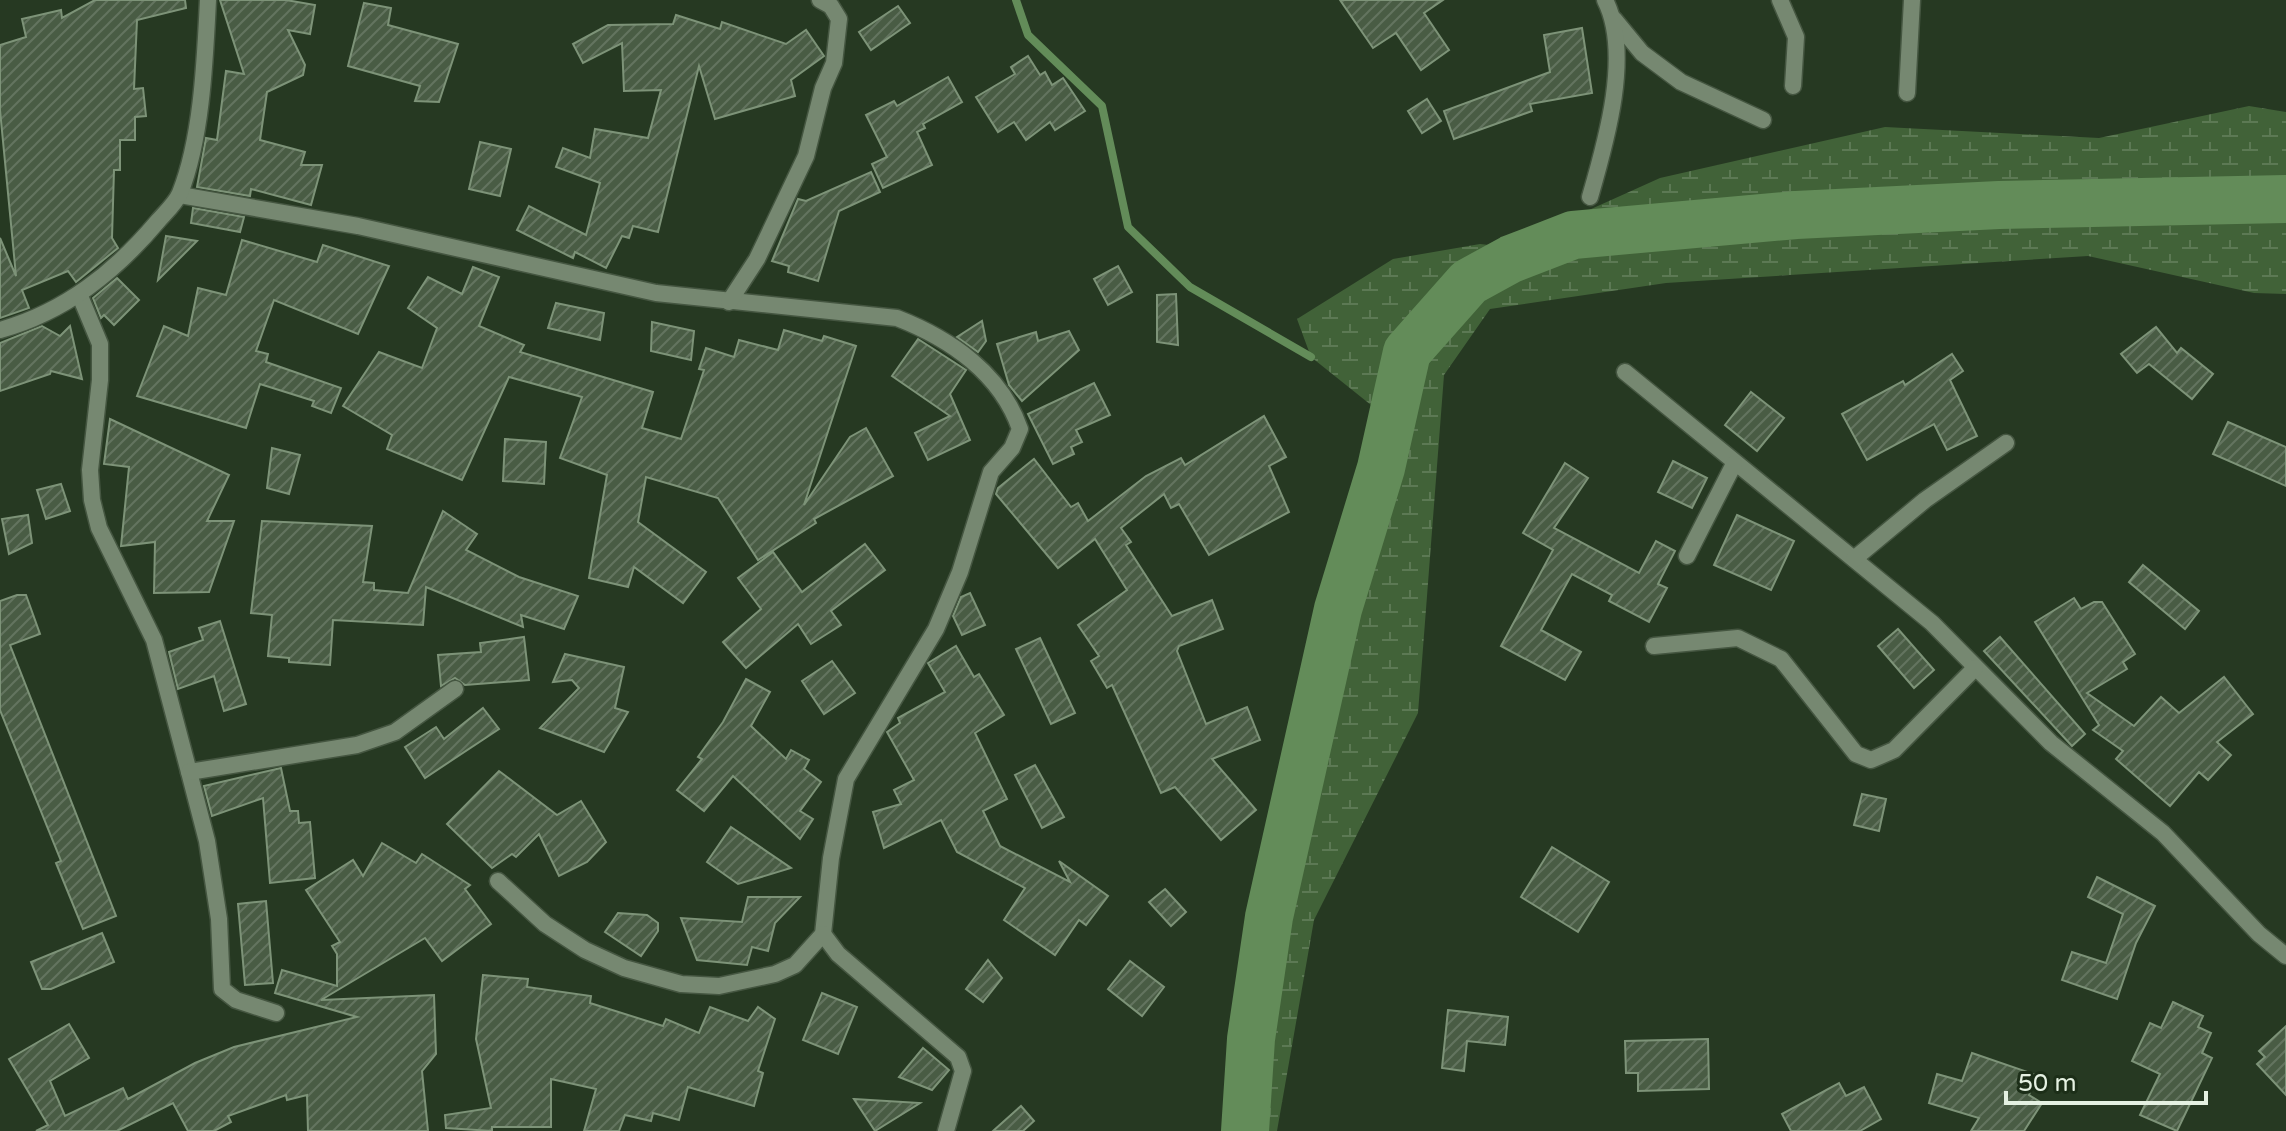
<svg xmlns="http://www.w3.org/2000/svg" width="2286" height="1131" font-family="'Varela Round',sans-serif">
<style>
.wetland{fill:url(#wetland-marsh)}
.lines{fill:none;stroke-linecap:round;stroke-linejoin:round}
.stream{stroke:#638c59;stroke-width:8}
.river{stroke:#638c59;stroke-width:48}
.building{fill:url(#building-hatch);stroke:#7d9378;stroke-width:2}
.minor-casing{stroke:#455641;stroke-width:19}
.minor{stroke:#768871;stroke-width:16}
</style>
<defs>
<pattern id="wetland-marsh" width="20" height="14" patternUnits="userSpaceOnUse" patternTransform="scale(2)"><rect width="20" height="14" fill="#416238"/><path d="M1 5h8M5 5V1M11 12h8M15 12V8" fill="none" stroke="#5c7954"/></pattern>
<pattern id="building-hatch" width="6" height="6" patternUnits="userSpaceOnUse" patternTransform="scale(2)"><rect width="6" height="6" fill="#495c44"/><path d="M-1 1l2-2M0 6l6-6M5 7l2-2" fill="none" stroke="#63745f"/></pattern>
</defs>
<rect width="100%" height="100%" fill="#263922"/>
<!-- wetland -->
<polygon class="wetland" points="2249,106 2286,112 2286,294 2254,293 2088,256 1666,283 1490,309 1444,375 1418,713 1314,920 1277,1131 1248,1131 1263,928 1320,732 1318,663 1352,589 1371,405 1311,357 1297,319 1393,259 1480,244 1507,247 1660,178 1885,127 2099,138"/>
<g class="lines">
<!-- stream -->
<polyline class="stream" points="1016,0 1028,35 1102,106 1128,227 1190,287 1311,357"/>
<!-- river -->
<polyline class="river" points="1245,1131 1251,1039 1269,917 1338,609 1381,468 1407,352 1469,282 1511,259 1573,235 1796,215 1999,205 2286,199"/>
</g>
<!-- building -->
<g class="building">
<polygon points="95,0 185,0 186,8 137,20 134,89 143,88 146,116 135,117 135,140 120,140 120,170 114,170 112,238 118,248 76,282 68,271 22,290 29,308 0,318 0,238 16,276 0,110 0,45 26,37 22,19 61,10 62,18"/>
<polygon points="220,0 286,0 315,5 310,34 288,30 305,65 303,75 267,92 260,140 305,152 301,165 322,165 311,205 251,189 250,196 197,187 206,138 217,140 226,71 244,74"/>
<polygon points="1340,0 1443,0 1424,13 1449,50 1421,70 1396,33 1373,48"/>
<polygon points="364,3 391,8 388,25 458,44 439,102 415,101 420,86 348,66"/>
<polygon points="898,6 910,23 871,50 859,32"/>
<polygon points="676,15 720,29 722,22 786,44 806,30 824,56 791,80 795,96 715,119 699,66 658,232 633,226 629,238 622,236 606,268 575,252 573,258 517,230 529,206 586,235 600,183 556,167 563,148 590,158 595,129 648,138 661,90 624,91 622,43 583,63 573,44 608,25 673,24"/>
<polygon points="1582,28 1592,93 1530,104 1532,111 1454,139 1444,111 1550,72 1544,35"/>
<polygon points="1028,56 1040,75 1045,72 1052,85 1063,78 1085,111 1055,130 1050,122 1026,140 1014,122 998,132 976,97 1015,74 1011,67"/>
<polygon points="948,77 962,102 923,124 925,128 917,132 932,165 883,188 872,164 887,157 866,115 894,101 897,106"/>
<polygon points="1427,99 1441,121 1422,133 1408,111"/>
<polygon points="480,142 511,149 500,196 469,189"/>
<polygon points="871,172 880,192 839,211 818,281 788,272 789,266 772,261 798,199 806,201"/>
<polygon points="193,208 244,217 240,232 191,223"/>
<polygon points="166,236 197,241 158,280"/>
<polygon points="242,240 317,262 323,245 389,266 358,334 274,300 256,351 268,354 266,362 341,388 331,413 312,406 314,401 260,384 246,428 137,396 164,326 188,336 198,288 226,295"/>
<polygon points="1118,266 1132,292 1108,305 1094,279"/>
<polygon points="473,267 499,277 479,326 524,345 520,352 653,392 642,428 681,439 704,370 699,369 706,348 734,357 739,340 778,350 784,330 822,341 824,336 856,346 804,505 850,437 866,428 893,476 814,519 816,523 758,560 718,498 646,477 638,522 706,572 683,603 634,567 628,587 589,578 607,475 560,458 582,397 509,377 462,480 387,449 392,435 343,406 379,352 422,368 437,328 408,308 428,277 462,294"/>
<polygon points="117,278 139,300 114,325 104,315 101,318 93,298"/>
<polygon points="1176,294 1178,345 1157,342 1157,295"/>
<polygon points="556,303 604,313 600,340 548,328"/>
<polygon points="982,321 986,341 978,352 957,337"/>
<polygon points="652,322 694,331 691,360 651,351"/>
<polygon points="42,326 60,336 70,326 82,379 51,371 50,374 0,391 0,343"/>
<polygon points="2156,327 2177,353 2181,348 2213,374 2192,399 2149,364 2137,373 2121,354"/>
<polygon points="1069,331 1079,350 1022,401 1009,385 997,344 1036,332 1038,341"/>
<polygon points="918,339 966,370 950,394 970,440 928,460 915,433 950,416 892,376"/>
<polygon points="1952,354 1963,371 1950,380 1977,436 1947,450 1934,424 1867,460 1842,414 1903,381 1905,385"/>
<polygon points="1094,383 1110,415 1076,430 1082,442 1071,447 1074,454 1053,464 1028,414"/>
<polygon points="1751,392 1784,418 1757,451 1725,425"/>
<polygon points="1264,416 1286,457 1269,466 1289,512 1209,555 1179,504 1171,508 1164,494 1121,528 1131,542 1126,545 1172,616 1212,600 1223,629 1179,646 1177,651 1206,724 1247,707 1260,740 1212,759 1256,810 1221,840 1175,787 1161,793 1112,685 1107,688 1091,661 1099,656 1078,625 1127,590 1095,539 1058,568 996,494 998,488 1034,459 1071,507 1078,503 1088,521 1146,476 1181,458 1185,465"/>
<polygon points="110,419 229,475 207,521 234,521 209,592 154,593 155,542 121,546 129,467 104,464"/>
<polygon points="2228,422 2286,447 2286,486 2213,454"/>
<polygon points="505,439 546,442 544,484 503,481"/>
<polygon points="272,448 300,455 289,494 267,488"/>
<polygon points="1673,461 1707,478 1692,508 1658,492"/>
<polygon points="1565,463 1588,478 1554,528 1639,573 1656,541 1675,551 1658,584 1667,588 1649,622 1609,601 1612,595 1572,574 1541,630 1581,652 1565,680 1501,646 1553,550 1523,533"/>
<polygon points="61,484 70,511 46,519 37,490"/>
<polygon points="443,511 477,534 466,550 519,577 578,596 564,629 521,615 523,627 426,587 423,625 333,620 330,665 289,662 289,658 268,656 272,615 251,613 262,521 372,526 363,582 374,583 374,590 408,593"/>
<polygon points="28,515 32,543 9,554 2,519"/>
<polygon points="1737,515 1794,541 1771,590 1714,565"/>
<polygon points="865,544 885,570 831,611 841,625 811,644 798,624 746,668 723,642 761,609 738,578 773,552 802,592"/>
<polygon points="2143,565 2199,611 2185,629 2129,582"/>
<polygon points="970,593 985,625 962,635 953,616 961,597"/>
<polygon points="17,595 26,595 40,634 10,645 116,916 83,929 56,863 61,861 0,710 0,601"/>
<polygon points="2074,598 2081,609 2094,602 2102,602 2135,654 2123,662 2127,669 2087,693 2134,726 2161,697 2179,713 2224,677 2253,714 2217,742 2231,755 2208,780 2199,772 2170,806 2116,759 2123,751 2093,730 2099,725 2035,622"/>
<polygon points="220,621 246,704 224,711 214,676 178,689 169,652 203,640 199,628"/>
<polygon points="1898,629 1934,670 1914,688 1878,646"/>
<polygon points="524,637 529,680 465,685 455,678 441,686 438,655 481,652 480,643"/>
<polygon points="2000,637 2085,734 2072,746 1984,651"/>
<polygon points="1040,638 1075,713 1051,724 1016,649"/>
<polygon points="956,646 974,677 979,674 1004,715 975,733 1007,799 983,811 1000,846 1070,882 1059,861 1108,896 1086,925 1079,920 1055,955 1004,920 1025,888 957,852 941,820 884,848 873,812 901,804 894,790 914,780 887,732 900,723 898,718 945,692 928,663"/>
<polygon points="565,654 624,667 615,708 628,712 604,752 540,728 579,688 572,680 553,682"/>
<polygon points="832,661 855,693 824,714 802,681"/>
<polygon points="746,679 770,692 751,726 786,759 791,750 809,760 804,769 821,782 800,811 813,819 800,839 733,776 704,811 677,790 702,759 698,757 723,722"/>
<polygon points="483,708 499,729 425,778 405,747 436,727 444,739"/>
<polygon points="1035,765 1064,817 1042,828 1015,775"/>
<polygon points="281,768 290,811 298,811 299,823 310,822 315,878 270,883 263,798 212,816 204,786"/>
<polygon points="499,771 557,815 581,801 606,842 587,862 559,876 539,834 516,857 512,854 492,868 447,824"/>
<polygon points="1862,794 1886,799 1879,831 1854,825"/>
<polygon points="731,827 791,868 738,884 707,862"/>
<polygon points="382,843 416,863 422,854 470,885 465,889 491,924 442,961 425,938 321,1000 434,995 436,1054 422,1071 428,1131 308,1131 307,1095 287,1100 286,1095 228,1116 231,1122 214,1131 188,1131 173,1103 117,1131 36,1131 48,1125 9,1059 69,1024 89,1058 50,1081 65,1116 123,1088 128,1099 195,1063 234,1047 357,1017 275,993 282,970 337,986 337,954 332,946 340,942 306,890 353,860 363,876"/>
<polygon points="1552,847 1609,882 1578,932 1521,897"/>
<polygon points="2097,877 2155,906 2136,943 2117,999 2062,980 2072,952 2106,963 2123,914 2088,897"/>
<polygon points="1165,889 1186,912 1171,926 1149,902"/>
<polygon points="748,897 800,897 775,923 768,951 752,947 747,965 697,960 681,918 742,922"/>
<polygon points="266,901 273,983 245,985 238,904"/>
<polygon points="618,913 647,915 658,923 658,931 641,956 605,932"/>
<polygon points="102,933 114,962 51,989 42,989 31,962"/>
<polygon points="988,960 1002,978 983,1002 966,989"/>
<polygon points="1130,961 1164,987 1142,1016 1108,989"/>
<polygon points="483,975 528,979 527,987 591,996 590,1003 663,1026 666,1019 699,1033 710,1007 748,1021 758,1007 775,1019 758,1071 763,1073 754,1106 688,1087 679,1120 653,1113 651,1121 625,1115 619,1131 584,1131 596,1089 551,1079 551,1127 492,1127 492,1131 446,1128 445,1115 491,1108 476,1039"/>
<polygon points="822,993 857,1007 838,1054 803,1040"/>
<polygon points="2173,1002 2203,1016 2198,1027 2211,1033 2202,1053 2212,1058 2177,1131 2140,1115 2160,1074 2132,1061 2150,1023 2161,1028"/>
<polygon points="1448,1010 1508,1017 1505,1045 1467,1041 1464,1071 1442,1068"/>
<polygon points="2286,1026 2286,1095 2257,1064 2265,1057 2259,1051"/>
<polygon points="1708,1039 1709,1089 1638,1091 1638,1073 1626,1073 1625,1041"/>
<polygon points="923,1048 949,1070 932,1090 899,1077"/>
<polygon points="1972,1053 2036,1075 2029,1095 2042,1103 2024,1131 1971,1131 1979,1118 1929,1103 1937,1074 1962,1081"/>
<polygon points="1839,1083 1846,1096 1864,1087 1881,1119 1860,1131 1791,1131 1782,1114"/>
<polygon points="854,1099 920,1103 875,1131"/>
<polygon points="1021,1106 1034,1121 1023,1131 993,1131"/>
</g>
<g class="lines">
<!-- minor casing -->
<g class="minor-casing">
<g id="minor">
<polyline points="1780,0 1796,37 1793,86"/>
<polyline points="1614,19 1642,53 1681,82 1763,120"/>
<polyline points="1907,93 1912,0"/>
<path d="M180,195L358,226L656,293L897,318C951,339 1001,374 1020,429L1012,448L991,472L960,572L936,629L846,779L831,858L823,934L795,965L775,974L719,986L681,984L624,968L585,950L545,924L498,881"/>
<path d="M1590,197C1606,142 1632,53 1605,0"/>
<polyline points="80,296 100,344 100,380 90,470 92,500 99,528 154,640 189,772 207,841 219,919 222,989 236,1000 276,1013"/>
<polyline points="729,302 757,259 806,156 823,88 834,63 839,19 831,6 820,0"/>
<path d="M0,330C65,312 115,272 158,221C165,213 176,203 180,193C202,138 205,59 208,0"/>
<polyline points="1625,372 1932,623 2051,743 2163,833 2259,934 2286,956"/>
<polyline points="1687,556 1734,464"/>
<polyline points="1854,559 1925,500 2006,443"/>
<polyline points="1654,646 1738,638 1781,659 1856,754 1871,760 1894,750 1975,668"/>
<polyline points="189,772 357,745 395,732 455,689"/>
<polyline points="823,934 838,954 958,1057 963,1071 946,1131"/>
</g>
</g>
<!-- minor -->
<use href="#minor" class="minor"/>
</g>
<!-- scale -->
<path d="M2006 1091v12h200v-12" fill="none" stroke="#e5f1e2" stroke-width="4"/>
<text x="2018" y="1091" font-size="24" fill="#e5f1e2" stroke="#1c2e18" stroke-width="6" paint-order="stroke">50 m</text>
</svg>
